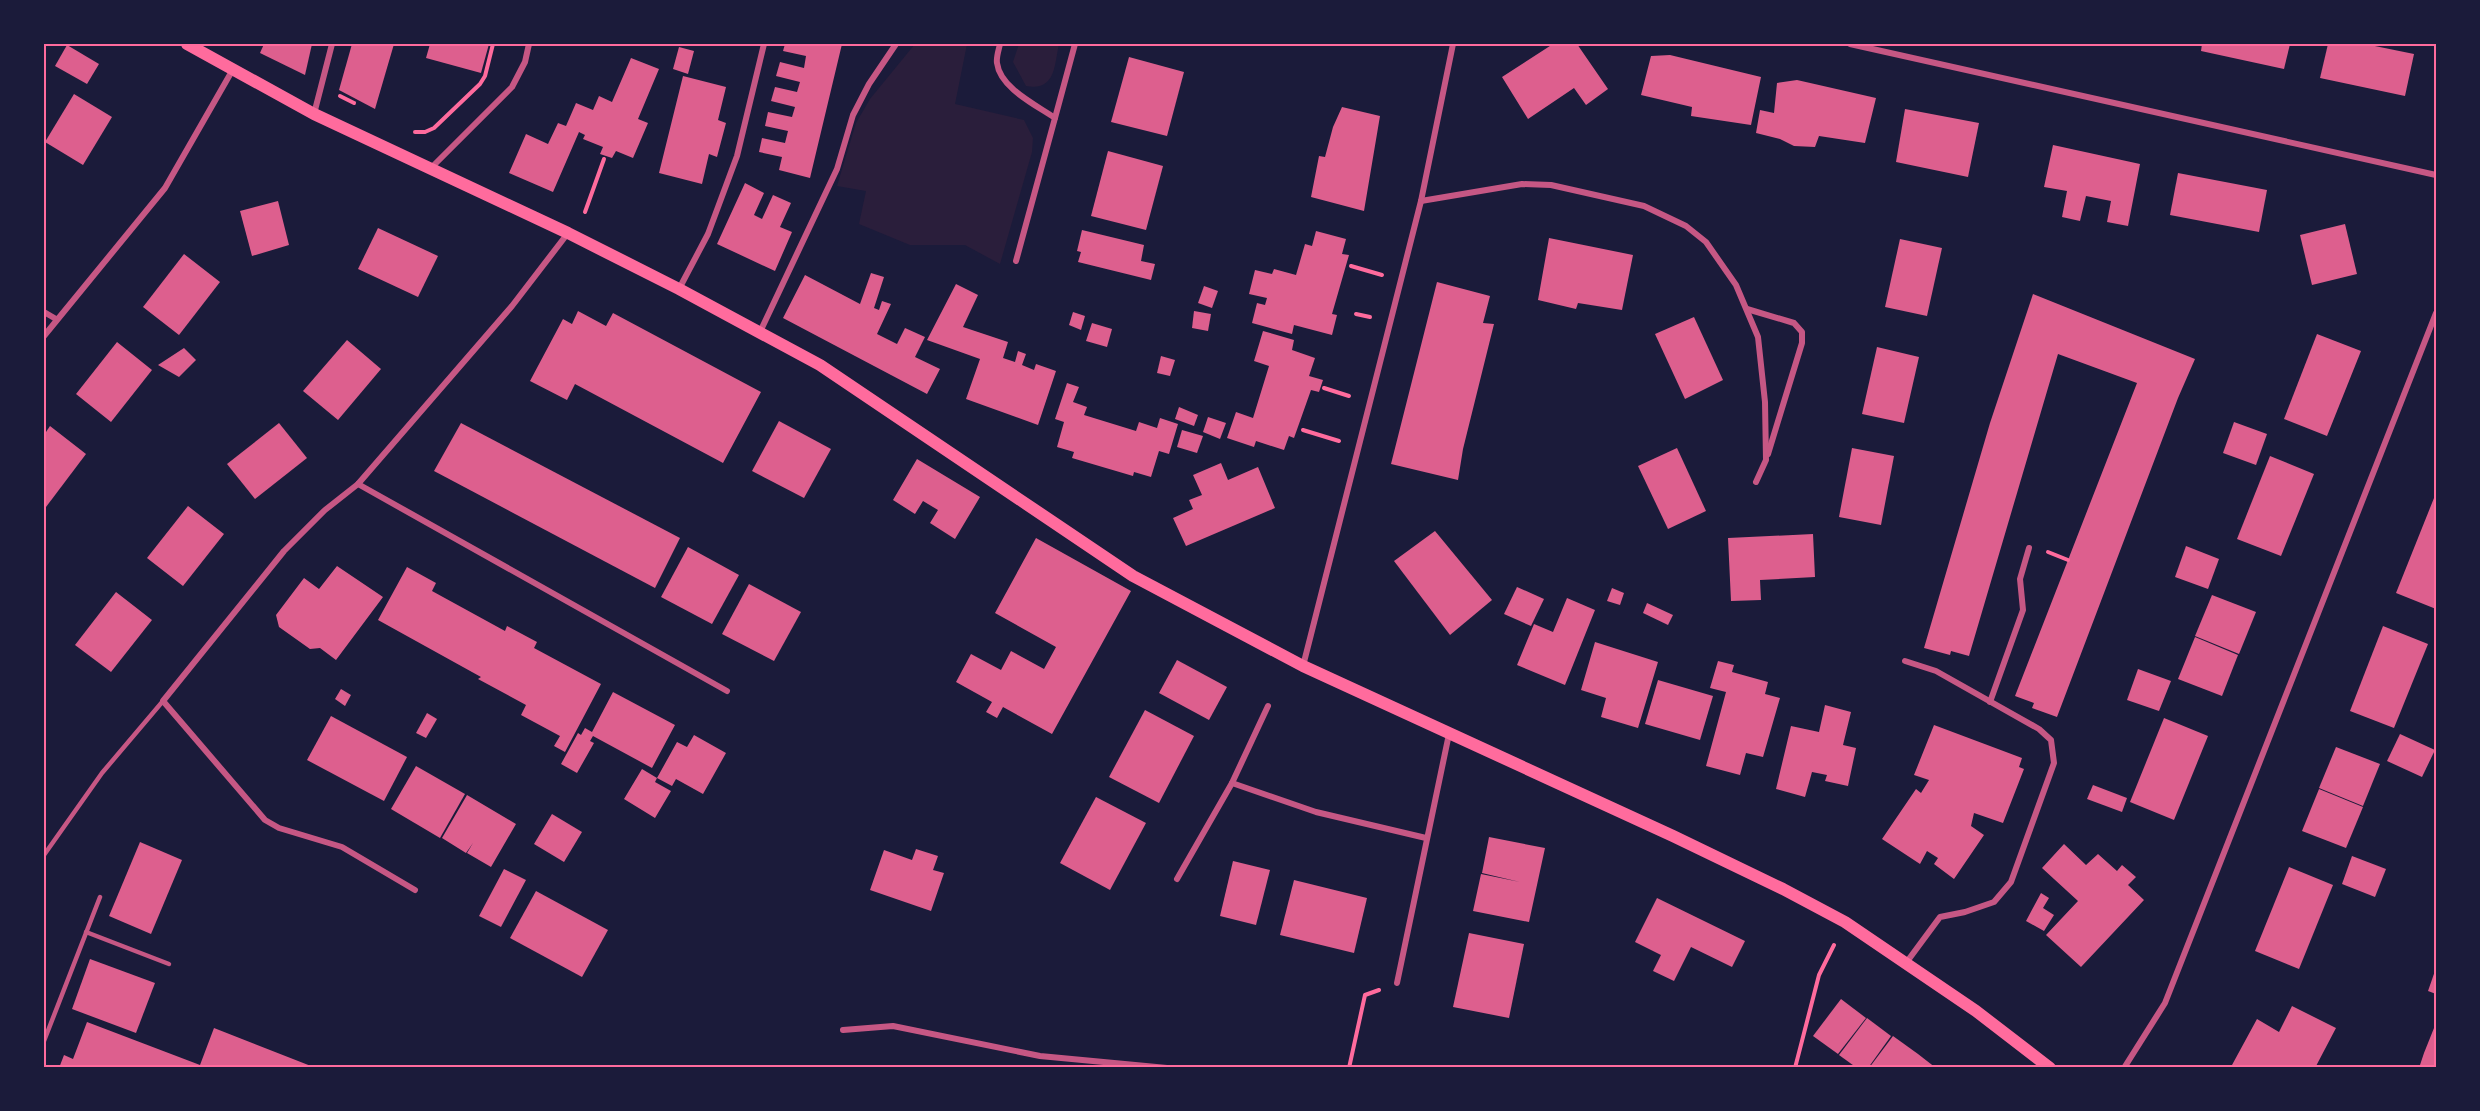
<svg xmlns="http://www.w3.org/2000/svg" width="2480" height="1111" font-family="'PT Sans Narrow',sans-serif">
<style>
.green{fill:#2a1e3b}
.building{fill:#dd5f8e}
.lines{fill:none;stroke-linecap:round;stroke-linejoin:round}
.path{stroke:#ff6b9d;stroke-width:4}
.service{stroke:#c65784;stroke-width:4.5}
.minor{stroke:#c65784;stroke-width:6}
.secondary{stroke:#ff6b9d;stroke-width:12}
.neatline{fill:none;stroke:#ff6b9d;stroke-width:2}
</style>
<rect width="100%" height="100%" fill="#1b1b3a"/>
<!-- green -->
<g class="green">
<polygon points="915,44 967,44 955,104 1024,120 1033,138 1032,152 1000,264 965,245 910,245 859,224 866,191 837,186 856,123 870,99"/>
<path d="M1019,44H1059C1054,66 1056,91 1026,86L1013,62Z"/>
</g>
<!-- building -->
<g class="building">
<polygon points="264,44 312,44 305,75 260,53"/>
<polygon points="352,44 394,44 375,109 339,90"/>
<polygon points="430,44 489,44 481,73 426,58"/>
<polygon points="785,44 842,44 810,178 779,170 782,157 759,152 762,138 785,143 788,131 765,126 768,112 792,117 795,107 771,101 775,87 797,92 800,82 776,76 780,62 804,68 806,56 783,51"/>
<polygon points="1553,44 1577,44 1608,89 1586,105 1574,88 1528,119 1502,77"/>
<polygon points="2202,44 2290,44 2284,69 2201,51"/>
<polygon points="2328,44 2365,44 2414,54 2405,96 2320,78"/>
<polygon points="67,45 99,64 87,84 55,66"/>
<polygon points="679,47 694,51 688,74 673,69"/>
<polygon points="1670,55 1761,77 1751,125 1691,116 1692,107 1641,95 1651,56"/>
<polygon points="1129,57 1184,72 1167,136 1111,122"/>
<polygon points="631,58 659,69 638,119 648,123 633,158 616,151 612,158 600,154 603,147 583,139 585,135 579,132 553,192 509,173 526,134 548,144 558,123 566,126 576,103 593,110 599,96 612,102"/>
<polygon points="683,76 726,87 718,120 726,123 717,157 709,154 702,184 659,173"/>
<polygon points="1797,80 1876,98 1865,143 1819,136 1815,147 1794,146 1780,139 1756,133 1760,110 1774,113 1777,83"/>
<polygon points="74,94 112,117 83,165 45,142"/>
<polygon points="1342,107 1380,116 1364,211 1311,197 1319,156 1325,157 1333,127"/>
<polygon points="1905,109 1979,123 1968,177 1896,162"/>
<polygon points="2053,145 2140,164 2128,226 2107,222 2111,201 2086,196 2080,221 2062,217 2067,191 2044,187"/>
<polygon points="1108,151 1163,166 1146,230 1091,216"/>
<polygon points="2178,173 2267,190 2259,232 2170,215"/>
<polygon points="745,183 764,193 754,215 762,219 773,195 791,203 780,227 792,232 775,271 717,244"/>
<polygon points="278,201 289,245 252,256 240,211"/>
<polygon points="2345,224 2357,274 2312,285 2300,235"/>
<polygon points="378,228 438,256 418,297 358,269"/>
<polygon points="1082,230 1144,245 1141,261 1155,264 1151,280 1078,262 1081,252 1077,251"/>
<polygon points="1316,231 1346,239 1342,254 1349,255 1332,314 1337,315 1332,335 1294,325 1292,334 1252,323 1257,303 1265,305 1267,298 1249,294 1255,270 1272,274 1274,269 1296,275 1305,244 1312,246"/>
<polygon points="1549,238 1633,255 1622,310 1578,303 1576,309 1538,300"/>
<polygon points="1900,239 1942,248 1927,316 1885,307"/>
<polygon points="184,254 220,282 179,335 143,307"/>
<polygon points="871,273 884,277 874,308 879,310 882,301 891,304 877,334 897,344 905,328 925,337 915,357 940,369 927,394 783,318 805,275 860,304"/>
<polygon points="1437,282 1490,296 1483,323 1494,324 1463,449 1458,480 1391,464"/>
<polygon points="956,284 978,295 963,327 1008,342 1003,358 1015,362 1018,351 1026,354 1022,365 1034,370 1036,364 1056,371 1038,425 966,399 980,359 927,340"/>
<polygon points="1204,286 1218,291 1212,308 1198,303"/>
<polygon points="2033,294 2195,359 2178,398 2057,717 2032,708 2034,703 2015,696 2137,383 2058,354 1969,656 1951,651 1950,655 1924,648 1990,423"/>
<polygon points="578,311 606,326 613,313 761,392 723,463 575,384 567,400 530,381 563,319 572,324"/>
<polygon points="1194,311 1211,314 1208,331 1192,328"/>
<polygon points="1073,312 1085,316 1081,330 1069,325"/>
<polygon points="1694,317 1723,380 1685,399 1655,334"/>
<polygon points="1092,323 1112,329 1107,347 1086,341"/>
<polygon points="1263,331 1294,340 1292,350 1315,358 1309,376 1323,380 1319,392 1311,390 1294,438 1289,436 1284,450 1256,441 1254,447 1227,438 1236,412 1253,418 1269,366 1254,361"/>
<polygon points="2317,334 2361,351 2327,436 2284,419"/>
<polygon points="347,340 381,369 338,420 303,391"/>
<polygon points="117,342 152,370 111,422 76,394"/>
<polygon points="1877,347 1919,357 1904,423 1862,414"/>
<polygon points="184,348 196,360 179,377 158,365"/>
<polygon points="1161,356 1175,360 1170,376 1157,373"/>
<polygon points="1067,383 1079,387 1073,402 1087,407 1084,415 1136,431 1139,422 1157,428 1160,418 1178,424 1169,454 1159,451 1151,477 1134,472 1133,476 1072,458 1074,452 1057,447 1064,422 1055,419"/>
<polygon points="1179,407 1198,415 1194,426 1175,419"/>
<polygon points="1208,417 1226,423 1220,439 1203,432"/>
<polygon points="779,421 831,449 804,498 752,471"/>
<polygon points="2234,422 2267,434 2256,465 2223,453"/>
<polygon points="279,423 307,458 255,499 227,464"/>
<polygon points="461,423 680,538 655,588 434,471"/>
<polygon points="50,426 86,454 46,507 44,505 44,435"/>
<polygon points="1182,430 1203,436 1197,453 1177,447"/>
<polygon points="1677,448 1706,511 1668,529 1638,466"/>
<polygon points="1852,448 1894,456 1881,525 1839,517"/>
<polygon points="2270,456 2314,474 2281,556 2237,539"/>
<polygon points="917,459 980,497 955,539 930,523 938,510 923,501 915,514 893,500"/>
<polygon points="1221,463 1228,480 1258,467 1275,508 1186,546 1173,518 1193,509 1189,500 1202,495 1193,475"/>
<polygon points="2434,498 2436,499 2436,609 2396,593"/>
<polygon points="188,506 224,534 183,586 147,558"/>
<polygon points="1435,531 1492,600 1450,635 1394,561"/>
<polygon points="1813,534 1815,577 1760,580 1761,600 1731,601 1728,538"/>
<polygon points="1036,538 1131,591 1052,734 1003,707 997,718 986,712 992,702 956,682 971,654 1001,670 1011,651 1044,669 1056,647 995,613"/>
<polygon points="2186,546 2219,559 2208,589 2175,577"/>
<polygon points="688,547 739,575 712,624 661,597"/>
<polygon points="337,566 383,597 336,660 320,648 310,649 279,627 276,615 304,578 319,589"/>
<polygon points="407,567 436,583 432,591 505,631 507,626 537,642 534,648 601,684 565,752 554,746 560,736 521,715 526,705 478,679 481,677 378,620"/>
<polygon points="749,584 801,612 774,661 722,634"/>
<polygon points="1517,587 1544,599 1531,626 1504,614"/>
<polygon points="1612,588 1624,593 1620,605 1607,601"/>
<polygon points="116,592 152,620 111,672 75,645"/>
<polygon points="2212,595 2256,612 2239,654 2195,636"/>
<polygon points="1567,598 1595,610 1565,685 1517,665 1534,624 1553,632"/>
<polygon points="1647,603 1673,615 1668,625 1643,613"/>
<polygon points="2383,626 2428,644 2394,728 2350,711"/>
<polygon points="2195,637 2238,655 2222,696 2178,679"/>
<polygon points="1595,642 1658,662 1638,728 1601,717 1606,698 1581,690"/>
<polygon points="1177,660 1227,687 1209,720 1159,693"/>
<polygon points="1718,661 1734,665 1732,672 1768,682 1765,694 1780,698 1763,757 1746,753 1740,775 1706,766 1726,692 1710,688"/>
<polygon points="2138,669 2171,681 2159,711 2127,700"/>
<polygon points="1658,680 1713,696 1700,740 1645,724"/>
<polygon points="341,689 351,695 345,706 335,699"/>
<polygon points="613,692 675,725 652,768 593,736 590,741 594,743 577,773 561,764 578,733 581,735 585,728 592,732"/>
<polygon points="1825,705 1851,712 1843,745 1856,748 1848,786 1825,781 1827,775 1812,772 1805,797 1776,789 1791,726 1819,732"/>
<polygon points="1145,710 1194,736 1159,803 1109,777"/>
<polygon points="427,713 437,719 426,738 416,733"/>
<polygon points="331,716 407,757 384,801 307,760"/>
<polygon points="2164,718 2208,736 2174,820 2130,802"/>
<polygon points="1934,725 2022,758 2019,767 2024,769 2003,823 1974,813 1971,826 1984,835 1954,879 1934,864 1938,858 1927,851 1920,864 1882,839 1916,789 1921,793 1929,780 1914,775"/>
<polygon points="2400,734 2435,750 2422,777 2387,761"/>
<polygon points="694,735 726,753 703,794 676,779 672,786 657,778 677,742 687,747"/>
<polygon points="2336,747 2380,764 2363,806 2319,788"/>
<polygon points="416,766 465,794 440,838 391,809"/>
<polygon points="642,769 657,778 655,782 671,791 655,818 624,799"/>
<polygon points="2093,785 2127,798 2122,812 2087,799"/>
<polygon points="2319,789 2363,807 2346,848 2302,831"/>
<polygon points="467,795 516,824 491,867 467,853 473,843 466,853 442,838"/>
<polygon points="1096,797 1146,823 1110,890 1060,863"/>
<polygon points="552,814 582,832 564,862 534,844"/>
<polygon points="1489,837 1545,848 1529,922 1473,911 1481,874 1520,882 1482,873"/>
<polygon points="140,842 182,860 151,934 109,916"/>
<polygon points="2064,844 2086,865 2098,854 2117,871 2122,865 2136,877 2128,885 2144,900 2081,967 2046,935 2078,901 2042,868"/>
<polygon points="916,849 938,856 933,870 944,873 931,911 870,890 884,850 912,860"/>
<polygon points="2352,856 2386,869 2375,897 2342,884"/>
<polygon points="1233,861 1270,870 1256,925 1220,916"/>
<polygon points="2289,867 2333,885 2299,969 2255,951"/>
<polygon points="504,869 526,880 501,927 479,916"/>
<polygon points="1294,880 1367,898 1354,953 1280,935"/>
<polygon points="536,891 608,930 582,977 510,938"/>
<polygon points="2041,893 2049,898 2043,908 2054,915 2044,931 2026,921"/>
<polygon points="1657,898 1745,941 1732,967 1691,947 1674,981 1653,971 1661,955 1635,942"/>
<polygon points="1469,933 1524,944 1509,1018 1453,1007"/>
<polygon points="90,959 155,983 136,1033 72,1009"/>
<polygon points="2436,968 2436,994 2428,991"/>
<polygon points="1841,999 1866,1018 1838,1054 1813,1036"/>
<polygon points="2292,1006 2336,1028 2315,1068 2238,1068 2232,1065 2257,1019 2279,1032"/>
<polygon points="1867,1018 1891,1036 1868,1068 1857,1068 1839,1055"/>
<polygon points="87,1022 200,1065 214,1028 316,1068 59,1068 64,1055 73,1059"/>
<polygon points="2436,1023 2436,1068 2419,1068 2424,1053"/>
<polygon points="1893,1036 1918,1054 1936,1068 1869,1068"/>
</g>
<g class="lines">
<!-- path -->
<g class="path">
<polyline points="340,96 354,103"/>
<polyline points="415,132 425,132 434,128 480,84 485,76 493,44"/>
<polyline points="585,212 604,159"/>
<polyline points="1351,266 1382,275"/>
<polyline points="1356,314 1370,317"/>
<polyline points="1324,388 1349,396"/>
<polyline points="1303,430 1339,441"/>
<polyline points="2048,552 2068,560"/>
<polyline points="1349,1068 1365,995 1379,990"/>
<polyline points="1795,1068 1819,975 1834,945"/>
</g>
<!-- service -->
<g class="service">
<polyline points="44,855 102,773 163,701"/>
<polyline points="86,932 169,964"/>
<polyline points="44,1041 100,897"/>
</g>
<!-- minor -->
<g class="minor">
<path d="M1000,44C999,49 996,57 997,63C1000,88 1036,105 1055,118L1016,261"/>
<polyline points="1850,44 2436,175"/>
<polyline points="314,114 332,44"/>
<polyline points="1055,118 1075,44"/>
<polyline points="431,168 512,87 525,62 529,44"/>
<polyline points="1421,201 1522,184 1551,185 1644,206 1686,226 1706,242 1736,285 1758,337 1765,402 1766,460 1756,482"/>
<polyline points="679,289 708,234 737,156 764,44"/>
<polyline points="1747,309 1794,323 1802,332 1802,343 1768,454"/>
<polyline points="44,312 56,319"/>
<polyline points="760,332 837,169 853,115 869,84 896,44"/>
<polyline points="44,336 165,188 232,71"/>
<polyline points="358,484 727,691"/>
<polyline points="1905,661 1936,671 2039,729 2051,740 2054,763 2011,882 1994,902 1965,912 1940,917 1906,963"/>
<polyline points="1303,666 1421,201 1453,44"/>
<polyline points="1990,702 2023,610 2020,579 2029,548"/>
<polyline points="1232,783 1316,812 1426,838"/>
<polyline points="1177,879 1232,783 1268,706"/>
<polyline points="415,890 342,847 279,828 265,820 163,701 284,551 325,510 358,484 512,306 568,233"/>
<polyline points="1397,983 1449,734"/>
<polyline points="843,1030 893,1026 1040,1056 1167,1068"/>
<polyline points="2124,1068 2165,1003 2436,313"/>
</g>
<!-- secondary -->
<polyline class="secondary" points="187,44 314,114 568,233 679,289 820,365 1133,576 1303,666 1673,836 1783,889 1845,922 1976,1011 2050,1068"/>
</g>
<!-- border -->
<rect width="2480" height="1111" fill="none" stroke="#1b1b3a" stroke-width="90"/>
<rect x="45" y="45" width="2390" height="1021" class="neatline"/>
</svg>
